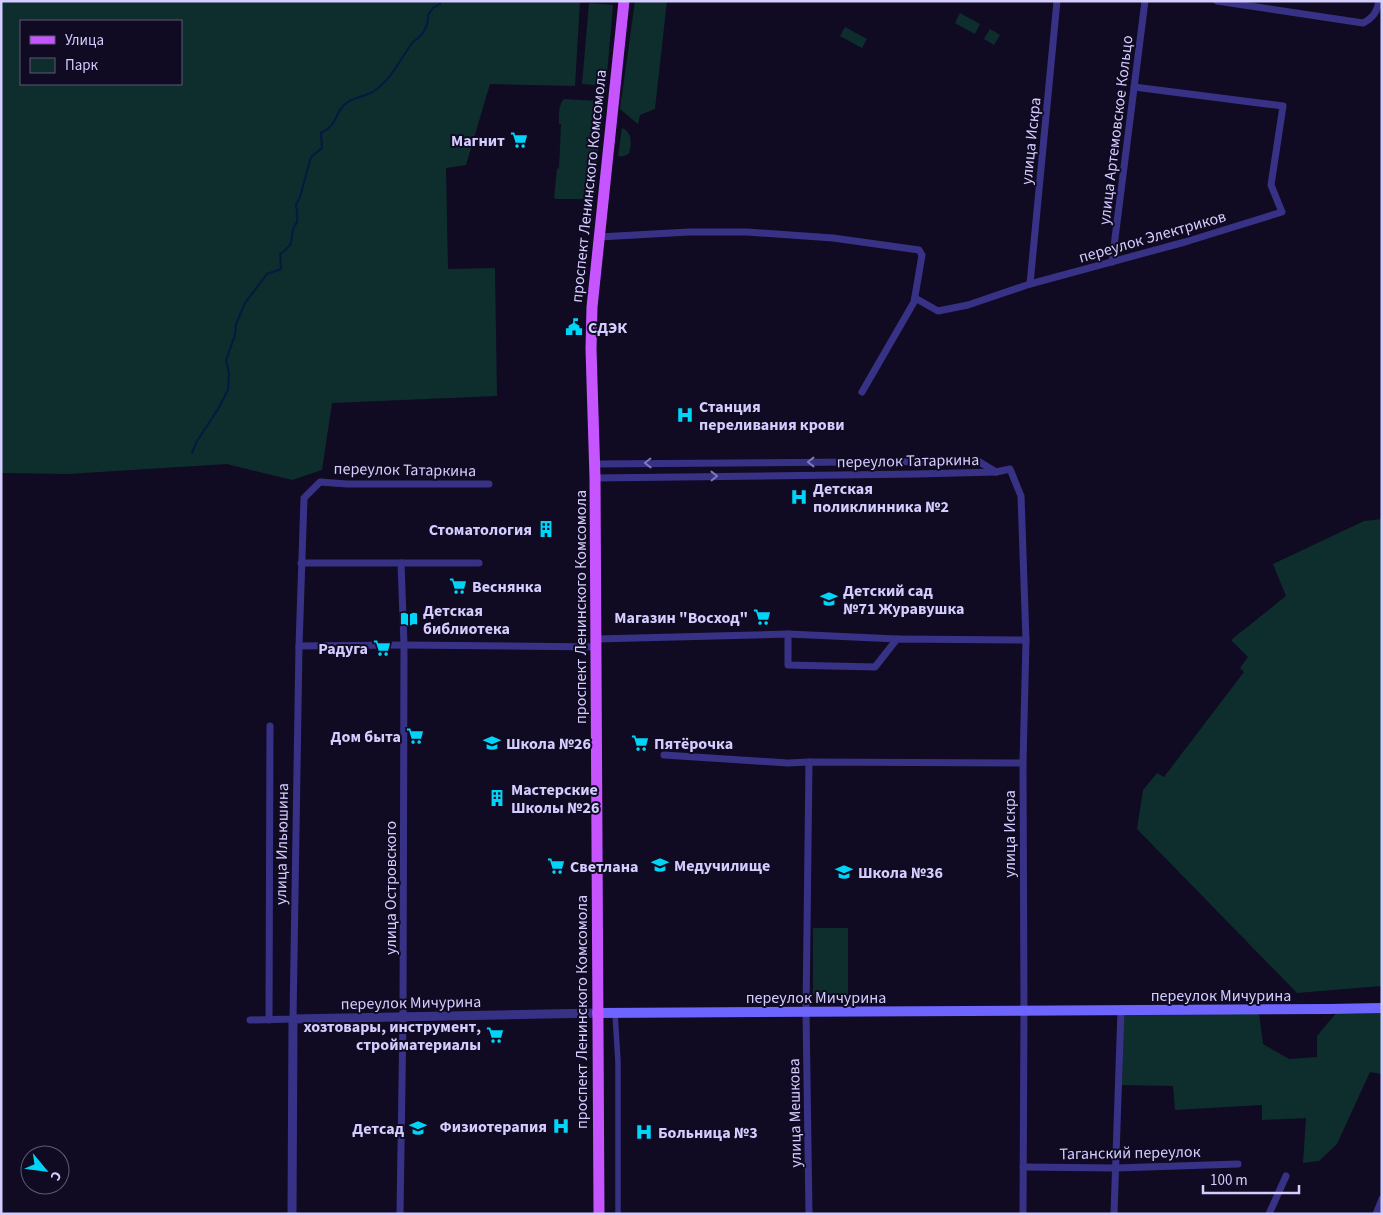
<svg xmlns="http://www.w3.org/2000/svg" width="1383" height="1215" font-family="'Source Sans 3',sans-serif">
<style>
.green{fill:#0e2d2d;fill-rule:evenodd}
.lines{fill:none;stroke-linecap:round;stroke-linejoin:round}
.stream{stroke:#051942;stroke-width:2}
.pedestrian{stroke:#383286;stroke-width:5.5}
.minor{stroke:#383286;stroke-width:7}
.tertiary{stroke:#383286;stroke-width:9}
.secondary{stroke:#6e64ff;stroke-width:10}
.primary{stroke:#c654ff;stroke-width:11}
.oneway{stroke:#7e78bc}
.labels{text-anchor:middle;stroke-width:4;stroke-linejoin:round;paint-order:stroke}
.street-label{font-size:16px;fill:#d4cdff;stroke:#100b22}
.poi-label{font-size:16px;font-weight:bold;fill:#d4cdff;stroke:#100b22;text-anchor:start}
</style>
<rect width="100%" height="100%" fill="#100b22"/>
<!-- green -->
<g class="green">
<path d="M1,1H580L575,86L490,84L466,165L446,168L448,269L495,268L497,396L332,403L322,470L292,480L227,464L68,474L1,473ZM21,21H181V84H21Z"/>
<polygon points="635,1 667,1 655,109 640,115 638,124 620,109"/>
<polygon points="589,3 613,5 606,86 582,84"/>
<polygon points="960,13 980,24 975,34 955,23"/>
<polygon points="845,27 867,39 862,48 840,36"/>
<polygon points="990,29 1000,35 994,45 984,39"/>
<path d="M564,99L599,101L602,105L603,111L593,196L589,199H557L554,198L557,169L559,168L561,124H559C559,116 558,105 564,99Z"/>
<path d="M622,128C632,132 632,144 629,153C626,156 623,157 618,156Z"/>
<polygon points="1382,519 1382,986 1297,993 1137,829 1143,790 1157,773 1164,777 1244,672 1240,668 1248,657 1231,640 1286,596 1273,564 1364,521"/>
<rect x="813" y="928" width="35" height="67"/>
<polygon points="1382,1010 1382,1074 1370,1072 1337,1144 1319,1161 1303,1163 1306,1118 1262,1120 1262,1105 1175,1110 1173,1086 1122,1085 1123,1013 1259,1013 1263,1044 1289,1059 1317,1057 1317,1036 1337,1012"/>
</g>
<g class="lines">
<!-- stream -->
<path class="stream" d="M192,453L197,441L218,409L228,390L229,373L226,360L235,335L236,324L245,303L267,274L281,269L280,254C293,245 291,243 293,229C294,227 296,224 297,222C298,216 297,210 296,205L300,197L310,160L312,156L322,148L321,133C337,125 333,118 343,106C352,96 365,98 374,91C392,79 400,59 413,42C423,35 429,27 428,15L433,8L440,4V1"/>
<!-- pedestrian -->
<polyline class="pedestrian" points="615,1013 618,1062 618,1214"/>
<!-- minor -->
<g class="minor">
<path d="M1217,1L1363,23C1373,18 1377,12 1379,1"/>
<polyline points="599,237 689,232 747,232 833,238 919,250 922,255 914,302 862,392"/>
<polyline points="1112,262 1145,1"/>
<polyline points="1030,284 1057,1"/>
<polyline points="915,298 938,311 968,305 1030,284 1185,242 1282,212 1271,185 1283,106 1134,87"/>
<polyline points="595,464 978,461 996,472"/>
<polyline points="595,478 917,474 996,472 1010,469 1021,496 1026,640 1023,763 1024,1011 1023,1214"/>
<polyline points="301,563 479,563"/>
<polyline points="788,634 897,639"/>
<polyline points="597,639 788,634 788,665 875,667 897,639 1026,640"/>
<polyline points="299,646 404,645 596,647"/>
<polyline points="664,755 788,763 809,762"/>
<polyline points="250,1020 293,1019 299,646 304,498 320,482 347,484 489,484"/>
<polyline points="269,1020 270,726"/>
<polyline points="1023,1167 1116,1168 1238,1164"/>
<polyline points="400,1214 403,1017 404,645 401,563"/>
<polyline points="809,1214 806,1012 809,762 1023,763"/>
<polyline points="1114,1214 1121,1010"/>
<polyline points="1269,1214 1286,1176"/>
<polyline points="1376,1214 1382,1199"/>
</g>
<!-- tertiary -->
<polyline class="tertiary" points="292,1214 293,1019 597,1013"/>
<!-- secondary -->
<polyline class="secondary" points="597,1013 1329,1009 1382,1008"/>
<!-- primary -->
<polyline class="primary" points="599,1214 595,478 591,349 592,307 624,1"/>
</g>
<!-- one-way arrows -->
<defs><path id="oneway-chevron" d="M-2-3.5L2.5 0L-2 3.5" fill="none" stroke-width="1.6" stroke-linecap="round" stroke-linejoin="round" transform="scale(1.25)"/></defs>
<g class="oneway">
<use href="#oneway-chevron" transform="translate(811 462) rotate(180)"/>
<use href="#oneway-chevron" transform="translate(648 463) rotate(179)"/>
<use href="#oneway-chevron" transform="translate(714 476) rotate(-1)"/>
</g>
<!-- icons -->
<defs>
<g id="supermarket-bare" transform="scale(1.35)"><path d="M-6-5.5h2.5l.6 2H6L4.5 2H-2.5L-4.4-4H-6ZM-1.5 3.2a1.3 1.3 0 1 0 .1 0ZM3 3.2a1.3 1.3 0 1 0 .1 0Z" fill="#00d5f8" stroke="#100b22" stroke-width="2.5" paint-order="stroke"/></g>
<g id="civic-bare" transform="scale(1.35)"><path d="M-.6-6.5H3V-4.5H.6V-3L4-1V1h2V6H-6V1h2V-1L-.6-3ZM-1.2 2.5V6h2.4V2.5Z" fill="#00d5f8" stroke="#100b22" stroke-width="2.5" paint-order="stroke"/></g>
<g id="hospital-bare" transform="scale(1.35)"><path d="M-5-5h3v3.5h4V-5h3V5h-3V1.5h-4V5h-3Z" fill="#00d5f8" stroke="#100b22" stroke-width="2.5" paint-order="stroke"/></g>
<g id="building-bare" transform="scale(1.35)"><path d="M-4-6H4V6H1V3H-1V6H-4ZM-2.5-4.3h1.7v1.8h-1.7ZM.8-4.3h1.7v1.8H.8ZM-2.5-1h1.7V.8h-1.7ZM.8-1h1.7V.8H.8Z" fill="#00d5f8" stroke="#100b22" stroke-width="2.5" paint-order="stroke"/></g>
<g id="school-bare" transform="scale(1.35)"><path d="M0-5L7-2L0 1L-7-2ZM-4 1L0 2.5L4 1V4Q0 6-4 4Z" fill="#00d5f8" stroke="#100b22" stroke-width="2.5" paint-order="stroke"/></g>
<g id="library-bare" transform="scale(1.35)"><path d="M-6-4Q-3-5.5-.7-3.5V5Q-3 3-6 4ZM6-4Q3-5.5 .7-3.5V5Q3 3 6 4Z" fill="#00d5f8" stroke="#100b22" stroke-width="2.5" paint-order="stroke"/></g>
<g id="university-bare" transform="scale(1.35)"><path d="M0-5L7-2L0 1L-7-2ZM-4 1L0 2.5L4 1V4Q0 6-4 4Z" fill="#00d5f8" stroke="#100b22" stroke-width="2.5" paint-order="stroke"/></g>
</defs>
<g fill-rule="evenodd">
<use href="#supermarket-bare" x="519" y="140"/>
<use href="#civic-bare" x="574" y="327"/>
<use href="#hospital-bare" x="685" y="415"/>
<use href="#hospital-bare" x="799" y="497"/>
<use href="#building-bare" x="546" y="529"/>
<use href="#supermarket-bare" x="458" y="586"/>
<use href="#school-bare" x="829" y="599"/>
<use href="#supermarket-bare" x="762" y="617"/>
<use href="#library-bare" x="409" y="619"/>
<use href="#supermarket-bare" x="382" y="648"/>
<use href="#supermarket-bare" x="415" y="736"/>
<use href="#school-bare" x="492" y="743"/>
<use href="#supermarket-bare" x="640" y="743"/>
<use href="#building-bare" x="497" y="798"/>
<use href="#university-bare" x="660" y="865"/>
<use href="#supermarket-bare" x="556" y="866"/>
<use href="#school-bare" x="844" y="872"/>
<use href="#supermarket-bare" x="495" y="1035"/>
<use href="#hospital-bare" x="561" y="1126"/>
<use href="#school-bare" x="418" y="1128"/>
<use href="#hospital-bare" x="644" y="1132"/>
</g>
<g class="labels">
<!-- street labels -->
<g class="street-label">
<text transform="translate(1115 130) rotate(-83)" y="6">улица Артемовское Кольцо</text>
<text transform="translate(1030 141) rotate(-84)" y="6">улица Искра</text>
<text transform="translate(588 186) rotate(-84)" y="6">проспект Ленинского Комсомола</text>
<text transform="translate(1152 236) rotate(-16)" y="6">переулок Электриков</text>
<text transform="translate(908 460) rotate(-1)" y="6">переулок Татаркина</text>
<text transform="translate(405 469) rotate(1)" y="6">переулок Татаркина</text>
<text transform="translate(580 607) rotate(-90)" y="6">проспект Ленинского Комсомола</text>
<text transform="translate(1009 834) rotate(-90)" y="6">улица Искра</text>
<text transform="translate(281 844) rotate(-89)" y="6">улица Ильюшина</text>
<text transform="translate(390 888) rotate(-90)" y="6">улица Островского</text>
<text x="1221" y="1001">переулок Мичурина</text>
<text x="816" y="1003">переулок Мичурина</text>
<text transform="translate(411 1002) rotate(-1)" y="6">переулок Мичурина</text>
<text transform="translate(581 1012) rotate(-90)" y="6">проспект Ленинского Комсомола</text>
<text transform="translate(794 1113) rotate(-91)" y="6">улица Мешкова</text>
<text transform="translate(1130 1152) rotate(-1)" y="6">Таганский переулок</text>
</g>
<!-- poi labels -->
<g class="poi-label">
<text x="505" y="146" text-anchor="end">Магнит</text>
<text x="588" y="333">СДЭК</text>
<text x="699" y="412">Станция<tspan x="699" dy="18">переливания крови</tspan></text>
<text x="813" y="494">Детская<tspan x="813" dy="18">поликлинника №2</tspan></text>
<text x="532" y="535" text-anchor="end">Стоматология</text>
<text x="472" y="592">Веснянка</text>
<text x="843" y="596">Детский сад<tspan x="843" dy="18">№71 Журавушка</tspan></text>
<text x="423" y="616">Детская<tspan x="423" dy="18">библиотека</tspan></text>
<text x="748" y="623" text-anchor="end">Магазин "Восход"</text>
<text x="368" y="654" text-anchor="end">Радуга</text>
<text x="401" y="742" text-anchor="end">Дом быта</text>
<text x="506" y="749">Школа №26</text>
<text x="654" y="749">Пятёрочка</text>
<text x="511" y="795">Мастерские<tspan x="511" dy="18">Школы №26</tspan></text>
<text x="674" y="871">Медучилище</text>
<text x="570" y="872">Светлана</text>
<text x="858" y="878">Школа №36</text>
<text x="481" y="1032" text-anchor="end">хозтовары, инструмент,<tspan x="481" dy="18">стройматериалы</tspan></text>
<text x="547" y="1132" text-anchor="end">Физиотерапия</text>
<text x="404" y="1134" text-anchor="end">Детсад</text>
<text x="658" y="1138">Больница №3</text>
</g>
</g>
<!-- border -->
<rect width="1383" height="1215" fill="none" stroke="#d4cdff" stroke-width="5"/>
<!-- legend -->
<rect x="20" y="20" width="162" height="65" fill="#100b22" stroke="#5e597a"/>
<rect x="30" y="36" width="25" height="8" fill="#c654ff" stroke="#5e597a"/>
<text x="65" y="45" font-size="15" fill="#d4cdff">Улица</text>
<rect x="30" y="58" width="25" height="15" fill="#0e2d2d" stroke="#5e597a"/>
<text x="65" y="70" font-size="15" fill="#d4cdff">Парк</text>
<!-- north arrow -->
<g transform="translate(45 1170) rotate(119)"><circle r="24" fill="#100b22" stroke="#5e597a"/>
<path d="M0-4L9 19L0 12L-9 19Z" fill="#00d5f8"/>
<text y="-8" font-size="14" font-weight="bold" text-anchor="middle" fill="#d4cdff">С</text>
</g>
<!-- scale -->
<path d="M1203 1185v8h96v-8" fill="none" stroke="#d4cdff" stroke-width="2.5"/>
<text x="1210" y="1185" font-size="15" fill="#d4cdff" stroke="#100b22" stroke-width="4" paint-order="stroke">100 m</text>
</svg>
